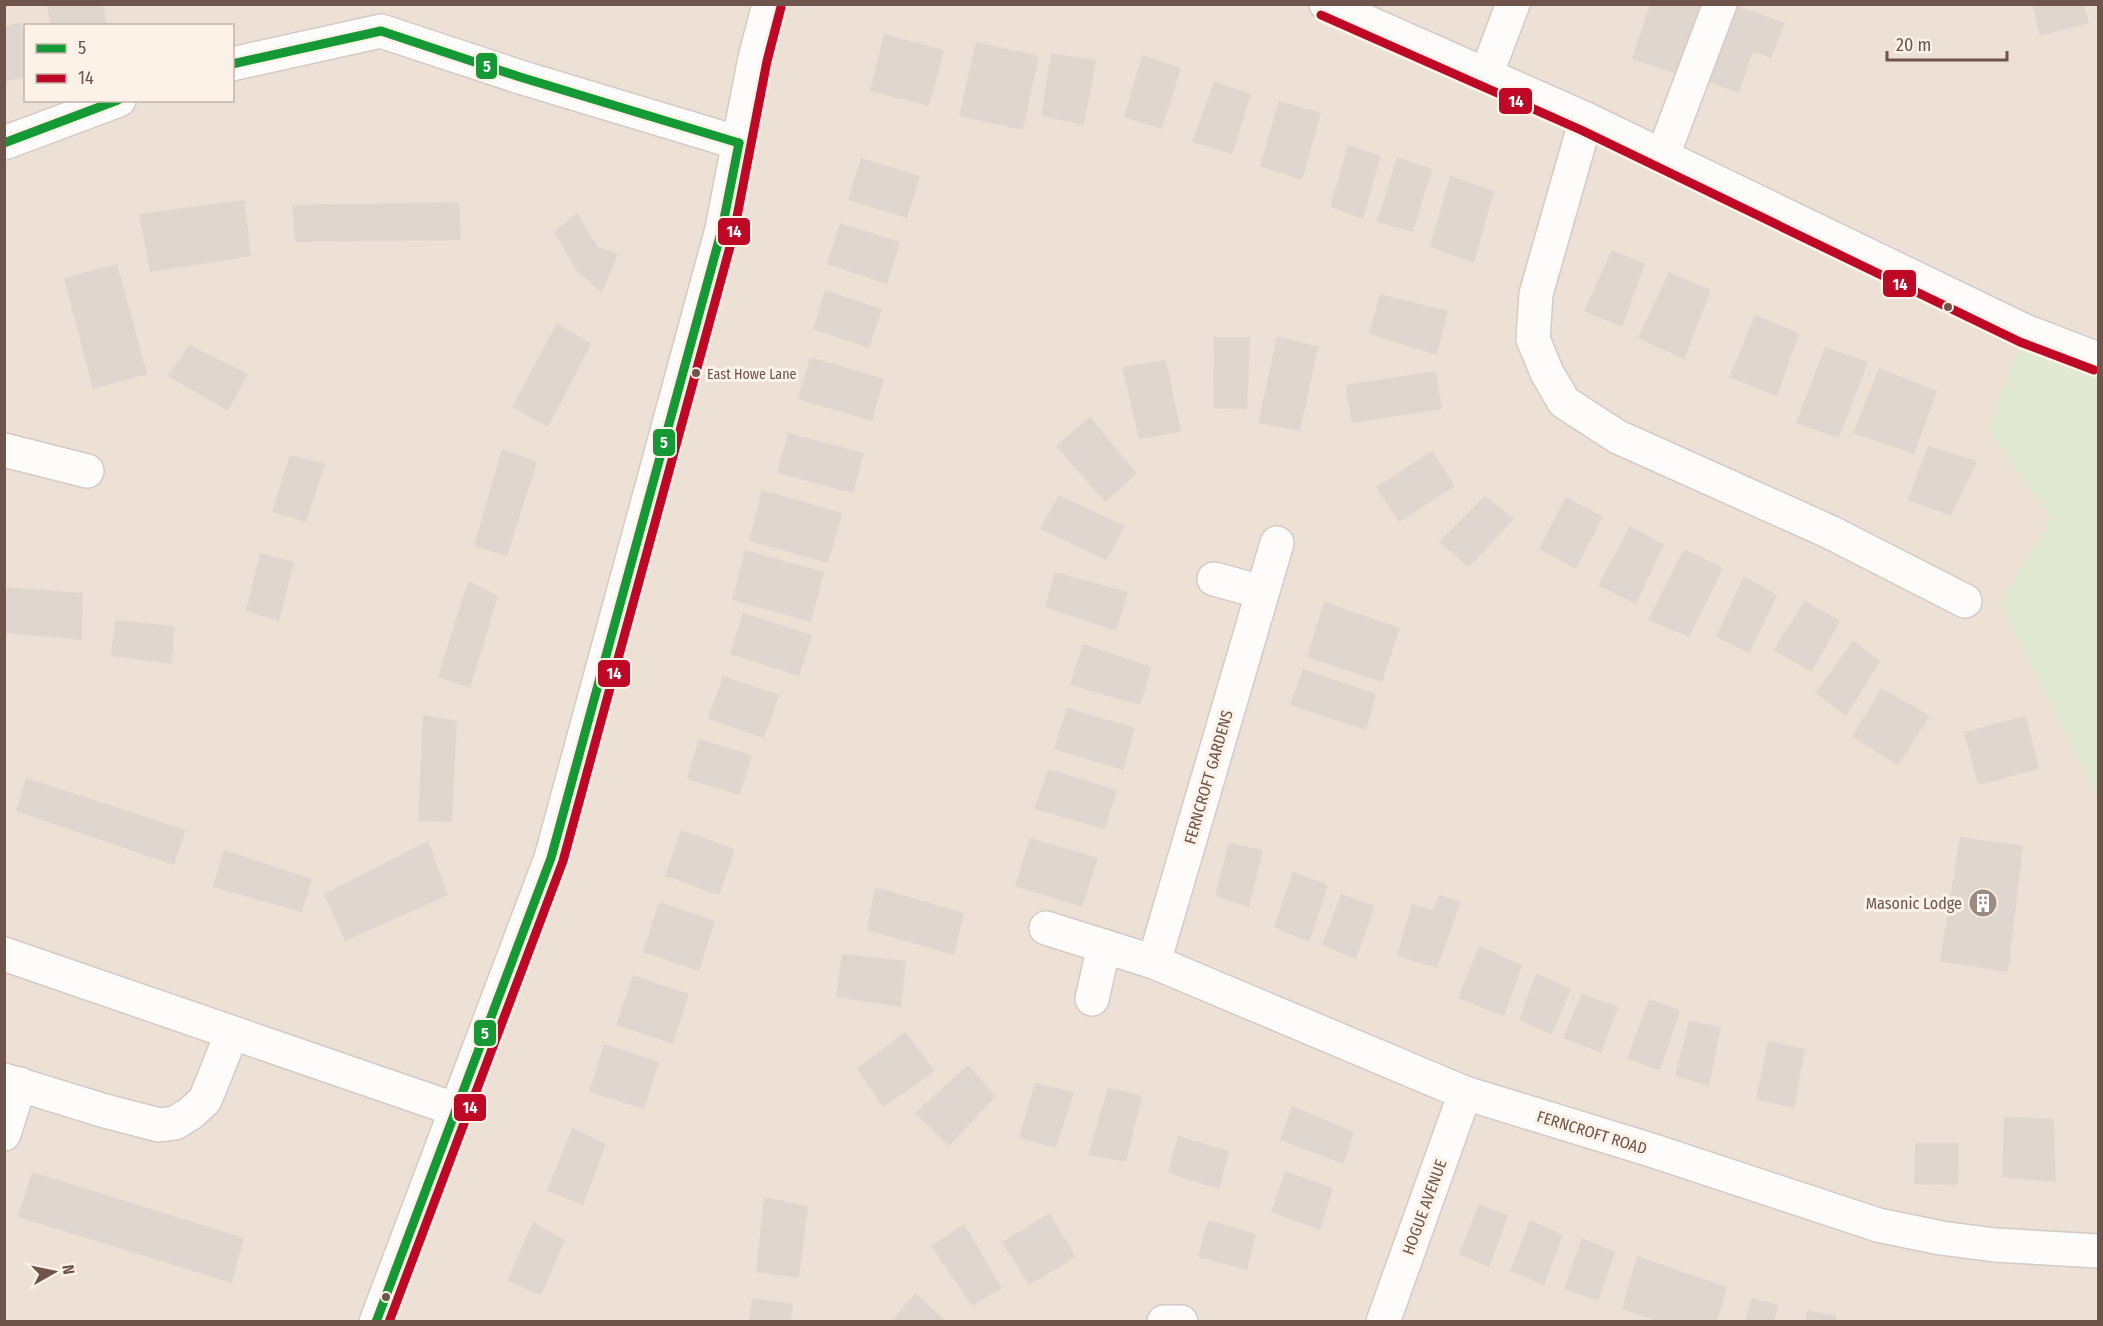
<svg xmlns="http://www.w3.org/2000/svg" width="2103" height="1326" font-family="'Fira Sans Condensed',sans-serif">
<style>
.residential{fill:#ede0d5;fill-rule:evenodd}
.green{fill:#e2e9d3}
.building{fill:#e0d6d0}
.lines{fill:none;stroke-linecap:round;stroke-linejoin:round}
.minor-casing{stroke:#d3cbc6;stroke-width:36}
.minor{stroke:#fdfcfb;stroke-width:33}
.bus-1-casing{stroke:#fdf2e7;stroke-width:14}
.bus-2-casing{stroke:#fdf2e7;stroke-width:14}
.bus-1{stroke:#149934;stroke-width:9}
.bus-2{stroke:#be0826;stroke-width:9}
.bus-dot{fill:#6e544b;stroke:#fdf2e7;stroke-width:2}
.labels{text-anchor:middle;stroke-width:6;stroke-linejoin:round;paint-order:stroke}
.bus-label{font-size:14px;fill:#6e544b;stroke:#fdf2e7;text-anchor:start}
.street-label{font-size:16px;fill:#6e544b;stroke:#fdf2e7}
.poi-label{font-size:16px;fill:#6e544b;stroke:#fdf2e7;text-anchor:end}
.line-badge{stroke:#fdf2e7;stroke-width:2}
.badge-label{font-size:16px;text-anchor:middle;font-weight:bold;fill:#fff}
</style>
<rect width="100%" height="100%" fill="#f4eee7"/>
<!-- residential -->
<path class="residential" d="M5,5H2098V1321H5ZM26,26H232V100H26Z"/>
<!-- green -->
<polygon class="green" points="2025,331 2098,359 2098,800 1999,603 2050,519 1987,428"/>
<!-- building -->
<g class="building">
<polygon points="47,4 103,4 107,26 51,26"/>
<polygon points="1650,4 1701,4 1678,74 1632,59"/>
<polygon points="2032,4 2084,4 2089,23 2040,36"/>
<polygon points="1734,5 1785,23 1771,58 1753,52 1739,93 1703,80"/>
<polygon points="21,22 26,38 26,77 4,82 4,27"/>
<polygon points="884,34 944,50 929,106 870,91"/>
<polygon points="976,42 1039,56 1023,130 959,116"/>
<polygon points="1051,53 1096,60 1084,125 1041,116"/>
<polygon points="1142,55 1181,68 1162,129 1124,117"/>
<polygon points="1214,82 1251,94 1232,154 1192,142"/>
<polygon points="1279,101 1321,113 1302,180 1260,166"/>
<polygon points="1348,145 1381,156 1363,219 1330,207"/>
<polygon points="1397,157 1432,169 1413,232 1377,222"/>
<polygon points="861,158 920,176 907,218 848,200"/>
<polygon points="1450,176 1494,191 1474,263 1430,247"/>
<polygon points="244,200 251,256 150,272 139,214"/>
<polygon points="459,202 461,240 295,242 292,205"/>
<polygon points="577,213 598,247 618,254 602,293 575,269 554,232"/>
<polygon points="840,223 900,242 887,284 827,264"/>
<polygon points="1612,250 1645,264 1622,327 1584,311"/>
<polygon points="117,264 147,374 93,389 64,278"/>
<polygon points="1669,272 1711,290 1684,359 1638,338"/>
<polygon points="825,290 882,309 869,348 813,329"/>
<polygon points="1380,294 1448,311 1437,355 1369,334"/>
<polygon points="1755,315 1799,333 1777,396 1729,377"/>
<polygon points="557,323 591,344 548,427 512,407"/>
<polygon points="1277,336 1318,347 1300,431 1258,423"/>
<polygon points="1214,337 1250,337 1247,409 1213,408"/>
<polygon points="189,345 248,374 228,411 168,376"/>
<polygon points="1825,347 1868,362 1839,438 1796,423"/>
<polygon points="810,357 884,379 872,421 798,399"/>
<polygon points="1166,360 1181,432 1139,439 1122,367"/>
<polygon points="1879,368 1937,391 1914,454 1853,433"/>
<polygon points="1436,371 1442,409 1352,423 1345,385"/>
<polygon points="1090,417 1137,474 1105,502 1056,446"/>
<polygon points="788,433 864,453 853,493 777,473"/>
<polygon points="1928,446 1977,461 1951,516 1908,500"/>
<polygon points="502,449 537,462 507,556 474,546"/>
<polygon points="1432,451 1455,486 1399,522 1376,487"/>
<polygon points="290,455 325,464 306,522 272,512"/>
<polygon points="762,490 842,513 828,563 749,541"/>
<polygon points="1059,495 1125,526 1106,560 1040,529"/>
<polygon points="1485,496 1514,519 1469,567 1439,542"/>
<polygon points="1566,497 1603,517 1576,569 1539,549"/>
<polygon points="1630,526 1664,545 1636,604 1598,585"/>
<polygon points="1684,549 1723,568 1689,637 1648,620"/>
<polygon points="745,550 824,572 811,622 732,600"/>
<polygon points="260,553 294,562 279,621 246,611"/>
<polygon points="1055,572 1128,592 1116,631 1045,607"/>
<polygon points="1744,576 1777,595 1749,653 1716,637"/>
<polygon points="468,581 498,596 470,688 438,677"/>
<polygon points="4,587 83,593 82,640 4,633"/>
<polygon points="1805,601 1840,621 1812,672 1773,650"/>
<polygon points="1324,602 1400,628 1382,682 1307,657"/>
<polygon points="743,613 812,635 799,676 730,654"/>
<polygon points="115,620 175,626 172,664 111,656"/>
<polygon points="1853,641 1880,661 1846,716 1815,693"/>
<polygon points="1083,644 1152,667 1140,705 1070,685"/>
<polygon points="1303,669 1376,694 1366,730 1290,705"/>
<polygon points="723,676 779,695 764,738 708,719"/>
<polygon points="1881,688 1930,716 1898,765 1852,737"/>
<polygon points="1067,708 1135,728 1123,770 1054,749"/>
<polygon points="423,715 457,721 452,822 418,821"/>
<polygon points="2026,716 2039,769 1978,785 1964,732"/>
<polygon points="699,739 752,755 740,795 687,779"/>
<polygon points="1049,769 1117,790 1105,829 1034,809"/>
<polygon points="26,778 186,830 174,865 16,811"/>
<polygon points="681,830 735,849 719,895 665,876"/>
<polygon points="1960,837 2023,846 2008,972 1940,961"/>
<polygon points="1030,838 1098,858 1082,907 1015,886"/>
<polygon points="428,841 448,895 345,941 324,894"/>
<polygon points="1229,843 1263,850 1249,907 1215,896"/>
<polygon points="224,850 312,879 302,912 213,887"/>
<polygon points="1293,872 1328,885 1309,942 1274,927"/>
<polygon points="875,887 964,913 954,955 867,930"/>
<polygon points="1341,894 1375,906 1356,959 1322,945"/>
<polygon points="1439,895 1461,902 1437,968 1397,956 1412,904 1433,910"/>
<polygon points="659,902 715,921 699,971 643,952"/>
<polygon points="1479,946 1522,965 1504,1016 1458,998"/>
<polygon points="842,954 906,961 901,1007 836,997"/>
<polygon points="1536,973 1571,989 1552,1035 1519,1020"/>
<polygon points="633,975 689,994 673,1044 616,1025"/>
<polygon points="1582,994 1618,1007 1601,1053 1563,1038"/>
<polygon points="1649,999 1680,1010 1660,1070 1627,1059"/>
<polygon points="1689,1021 1721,1027 1709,1086 1675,1076"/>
<polygon points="905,1032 935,1071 883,1107 857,1069"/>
<polygon points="1768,1041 1805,1049 1794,1108 1756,1099"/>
<polygon points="604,1044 659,1062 644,1109 589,1092"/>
<polygon points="968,1065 996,1096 949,1146 915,1113"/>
<polygon points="1035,1083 1074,1092 1056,1148 1019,1138"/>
<polygon points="1108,1088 1142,1096 1126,1162 1088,1155"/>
<polygon points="1292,1106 1354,1132 1343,1164 1280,1140"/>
<polygon points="2004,1117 2054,1119 2056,1182 2002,1177"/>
<polygon points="572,1128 606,1144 583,1205 547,1191"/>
<polygon points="1178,1136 1229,1151 1219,1189 1168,1173"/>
<polygon points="1915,1143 1959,1143 1958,1185 1914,1184"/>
<polygon points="1285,1171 1333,1188 1320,1230 1271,1212"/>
<polygon points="32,1172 244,1238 232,1283 18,1217"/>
<polygon points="764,1197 808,1206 799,1278 756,1272"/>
<polygon points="1479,1204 1508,1216 1489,1267 1459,1254"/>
<polygon points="1050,1213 1076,1257 1029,1285 1002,1242"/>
<polygon points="1208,1220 1256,1234 1247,1270 1198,1257"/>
<polygon points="1530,1220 1563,1235 1544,1285 1510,1271"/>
<polygon points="533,1222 565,1240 541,1295 507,1281"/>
<polygon points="964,1224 1002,1288 972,1306 931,1246"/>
<polygon points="1582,1238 1615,1252 1598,1301 1564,1289"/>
<polygon points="1637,1256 1727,1287 1717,1322 1660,1322 1622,1309"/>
<polygon points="915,1293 947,1322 891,1322"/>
<polygon points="752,1298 793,1304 790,1322 749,1322"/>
<polygon points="1752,1298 1778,1305 1774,1322 1745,1322"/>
<polygon points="1807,1310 1837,1316 1836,1322 1805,1322"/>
</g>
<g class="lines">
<!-- minor casing -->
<g class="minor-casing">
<g id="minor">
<polyline points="1326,4 1586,119 2025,331 2098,359"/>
<polyline points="232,64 381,31 520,77 739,143"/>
<polyline points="1486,75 1513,4"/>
<polyline points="1586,119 1536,294 1533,339 1547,373 1564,402 1618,437 1830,532 1965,601"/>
<polyline points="4,143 119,100"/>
<polyline points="1663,155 1720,4"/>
<polyline points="4,450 87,471"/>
<polyline points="1214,579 1262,592"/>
<polyline points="1046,928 1154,962 1465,1093 1651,1150 1878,1225 1941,1238 1995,1245 2098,1251"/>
<polyline points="4,954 457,1110"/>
<polyline points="1154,962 1277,543"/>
<polyline points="1092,999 1104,946"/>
<polyline points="4,1080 105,1111 159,1125 175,1123 191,1113 205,1100 232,1033"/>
<polyline points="4,1134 20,1084"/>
<polyline points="376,1322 551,858 722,229 755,58 769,4"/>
<polyline points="1164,1322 1181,1322"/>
<polyline points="1383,1322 1465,1093"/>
</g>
</g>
<!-- minor -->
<use href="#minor" class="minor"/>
<!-- bus-1 casing -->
<g class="bus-1-casing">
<g id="bus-1">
<polyline points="232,64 381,31 520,77 739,143"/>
<polyline points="4,143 118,100"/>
<polyline points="376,1322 551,858 722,229 739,143"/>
</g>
</g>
<!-- bus-2 casing -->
<g class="bus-2-casing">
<g id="bus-2">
<polyline points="1321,15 1581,130 2020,342 2094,370"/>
<polyline points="389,1322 563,861 734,232 767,61 781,7"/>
</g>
</g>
<!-- bus-1 -->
<use href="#bus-1" class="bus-1"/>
<!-- bus-2 -->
<use href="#bus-2" class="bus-2"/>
</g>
<!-- icons -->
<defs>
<g id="building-disc" transform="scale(1.5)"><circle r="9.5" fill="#9d8a82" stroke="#fdf2e7"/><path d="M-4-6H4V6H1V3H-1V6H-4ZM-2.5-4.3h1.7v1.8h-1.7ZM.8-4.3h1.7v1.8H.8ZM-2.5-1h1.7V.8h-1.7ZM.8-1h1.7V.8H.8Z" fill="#fff"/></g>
</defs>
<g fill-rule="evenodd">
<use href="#building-disc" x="1983" y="903"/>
</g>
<!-- markers -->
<g class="bus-dot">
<circle cx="1948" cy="307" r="5"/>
<circle cx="696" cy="373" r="5"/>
<circle cx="386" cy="1297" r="5"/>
</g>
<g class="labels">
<!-- bus labels -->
<g class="bus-label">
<text x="707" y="379">East Howe Lane</text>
</g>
<!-- street labels -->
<g class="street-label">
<text transform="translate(1208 777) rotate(-74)" y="6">FERNCROFT GARDENS</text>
<text transform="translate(1592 1132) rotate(17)" y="6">FERNCROFT ROAD</text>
<text transform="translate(1424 1207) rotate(-70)" y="6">HOGUE AVENUE</text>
</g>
<!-- poi labels -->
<g class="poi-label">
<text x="1962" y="909">Masonic Lodge</text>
</g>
</g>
<g class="line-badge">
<rect x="475" y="52" width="23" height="28" rx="6" fill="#149934"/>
<rect x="1498" y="87" width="35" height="28" rx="6" fill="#be0826"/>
<rect x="717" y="217" width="34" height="29" rx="6" fill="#be0826"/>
<rect x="1882" y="269" width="35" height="29" rx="6" fill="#be0826"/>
<rect x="652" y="428" width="24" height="29" rx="6" fill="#149934"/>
<rect x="597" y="659" width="34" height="29" rx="6" fill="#be0826"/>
<rect x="473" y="1019" width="24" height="28" rx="6" fill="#149934"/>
<rect x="453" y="1093" width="34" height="29" rx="6" fill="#be0826"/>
</g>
<g class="badge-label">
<text x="487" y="72">5</text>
<text x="1516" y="107">14</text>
<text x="734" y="237">14</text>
<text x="1900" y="290">14</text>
<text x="664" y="448">5</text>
<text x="614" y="679">14</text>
<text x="485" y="1039">5</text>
<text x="470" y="1113">14</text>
</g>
<!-- border -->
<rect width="2103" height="1326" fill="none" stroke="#6e544b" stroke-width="12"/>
<!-- legend -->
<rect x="24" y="24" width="210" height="78" fill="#fdf2e7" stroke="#c4b3a9" stroke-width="1.5"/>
<rect x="36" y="44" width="30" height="9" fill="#149934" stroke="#c4b3a9" stroke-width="1.5"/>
<text x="78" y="54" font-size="18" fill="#6e544b">5</text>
<rect x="36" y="74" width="30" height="9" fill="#be0826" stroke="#c4b3a9" stroke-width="1.5"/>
<text x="78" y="84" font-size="18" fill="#6e544b">14</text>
<!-- north arrow -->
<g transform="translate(54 1272) rotate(81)" stroke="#fdf2e7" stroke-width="4.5" paint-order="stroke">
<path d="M0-4.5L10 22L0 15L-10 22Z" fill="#6e544b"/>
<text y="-9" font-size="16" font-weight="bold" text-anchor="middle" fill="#6e544b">N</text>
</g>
<!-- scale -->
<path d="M1887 51v9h120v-9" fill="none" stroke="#6e544b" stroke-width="3"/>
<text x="1896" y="51" font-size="18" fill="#6e544b" stroke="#fdf2e7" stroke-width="4.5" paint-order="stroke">20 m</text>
</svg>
